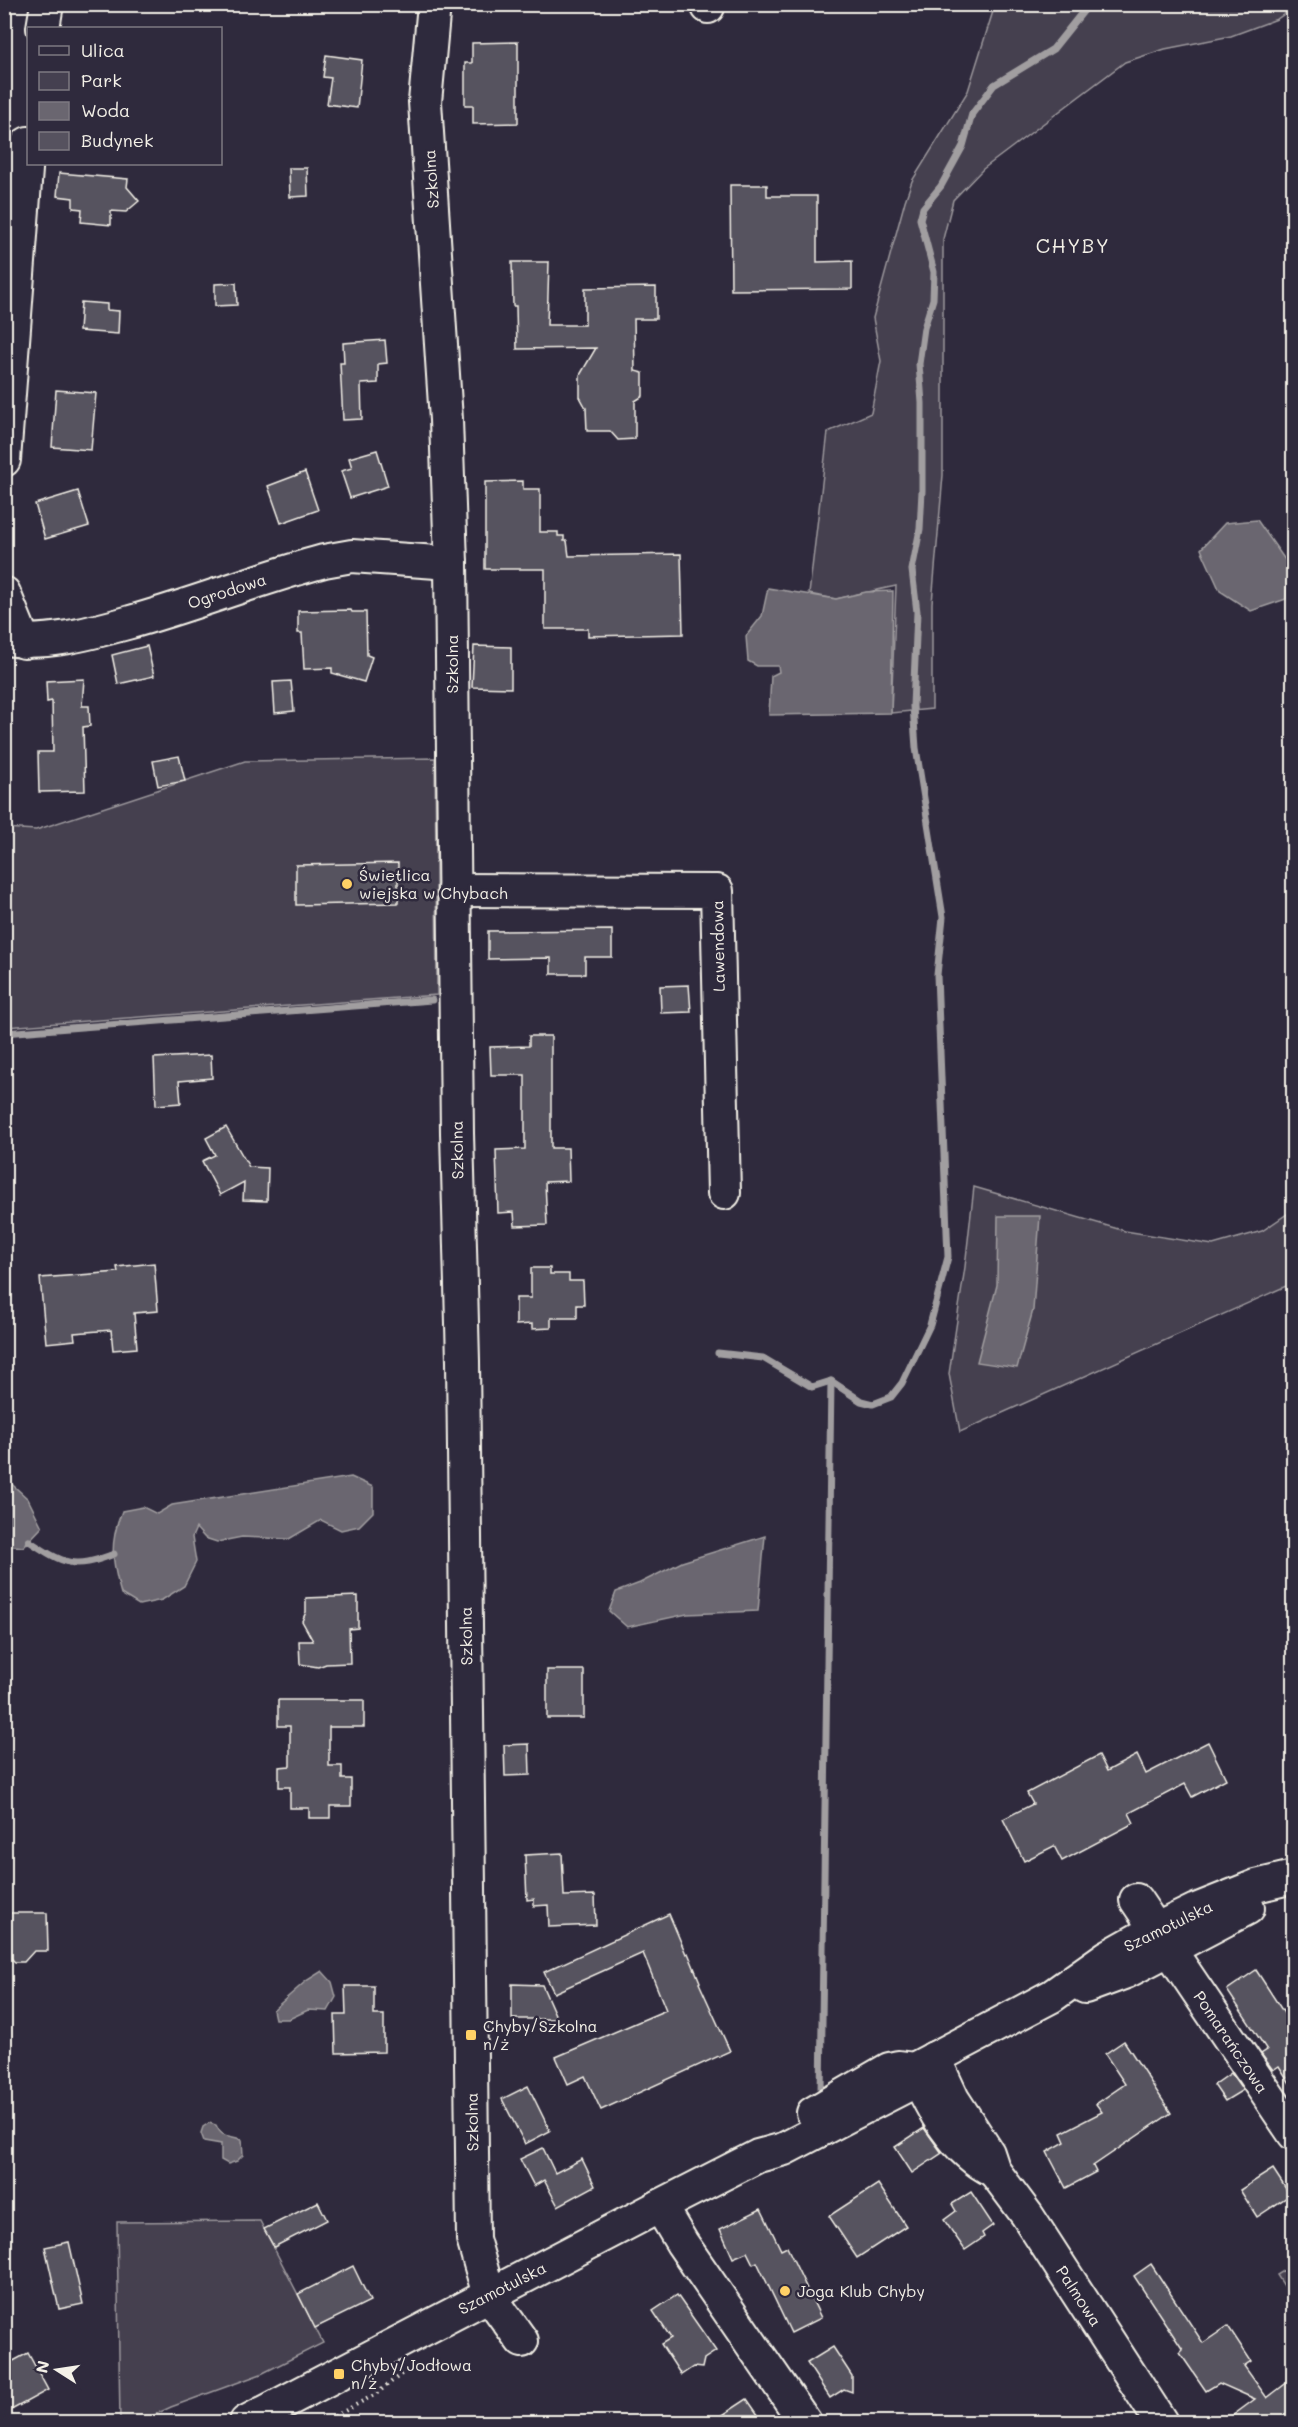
<svg xmlns="http://www.w3.org/2000/svg" width="1298" height="2427" font-family="Mali,sans-serif">
<style>
.green{fill:#454050;stroke:#9c989c;stroke-width:1.5}
.water{fill:#6a6670;stroke:#a19ea0;stroke-width:1.5}
.lines{fill:none;stroke-linecap:round;stroke-linejoin:round}
.stream{stroke:#a19ea0;stroke-width:7}
.building{fill:#56525f;stroke:#f4f1e8;stroke-width:1.5}
.minor-casing{stroke:#f4f1e8;stroke-width:36}
.path{stroke:#f4f1e8;stroke-width:4;stroke-dasharray:1.5 4.5;stroke-linecap:butt}
.minor{stroke:#2f2a3d;stroke-width:32}
.poi-dot{fill:#ffd166;stroke:#2f2a3d;stroke-width:2}
.labels{text-anchor:middle;stroke-width:5;stroke-linejoin:round;paint-order:stroke}
.street-label{font-size:16px;fill:#f4f1e8;stroke:#2f2a3d}
.poi-label{font-size:16px;fill:#f4f1e8;stroke:#2f2a3d;text-anchor:start}
.quarter-label{font-size:20px;letter-spacing:1.5px;fill:#f4f1e8;stroke:#2f2a3d}
</style>
<rect width="100%" height="100%" fill="#2f2a3d"/>
<filter id="ink" filterUnits="userSpaceOnUse"><feTurbulence type="fractalNoise" baseFrequency=".0167" numOctaves="2"/><feDisplacementMap in="SourceGraphic" scale="12" xChannelSelector="R" yChannelSelector="G"/><feConvolveMatrix kernelMatrix="1 2 1 2 8 2 1 2 1" color-interpolation-filters="sRGB"/></filter>
<g filter="url(#ink)">
<!-- green -->
<g class="green">
<polygon points="995,5 1293,5 1293,8 1277,19 1231,36 1165,49 1125,62 983,169 953,200 943,239 943,475 932,603 932,709 891,713 896,586 836,599 809,594 828,432 871,413 881,361 873,318 905,201 912,181 968,91"/>
<polygon points="435,758 437,995 5,1027 4,828 36,830 245,761"/>
<polygon points="974,1187 1125,1231 1213,1245 1262,1231 1293,1210 1293,1283 960,1432 949,1374 965,1267"/>
<polygon points="260,2221 323,2343 261,2374 171,2407 139,2422 120,2422 117,2222"/>
<polygon points="1293,2265 1293,2300 1277,2275"/>
</g>
<!-- water -->
<g class="water">
<polygon points="1257,520 1288,564 1286,599 1251,611 1220,591 1201,549 1225,523"/>
<polygon points="768,588 836,599 866,592 893,591 891,713 769,715 771,676 779,672 778,666 757,666 748,661 746,636 762,616"/>
<polygon points="998,1216 1040,1216 1033,1310 1017,1368 977,1362 997,1285"/>
<polygon points="4,1477 28,1499 42,1527 23,1547 5,1545"/>
<path d="M351,1477L373,1487V1512L359,1526L341,1530L321,1520L289,1539L242,1537L217,1542L205,1538L196,1528L192,1537L196,1562L184,1586L162,1600L139,1605L121,1594C112,1561 109,1543 122,1511L143,1507L157,1514L172,1505Z"/>
<polygon points="765,1536 758,1611 687,1614 627,1627 609,1611 616,1592 640,1583 682,1562"/>
<polygon points="322,1971 332,1982 336,1997 328,2011 308,2010 289,2019 275,2019 273,2010 306,1981"/>
<path d="M209,2123L216,2125C222,2139 229,2134 242,2140L243,2155L237,2161L228,2164L221,2160V2144L204,2141L201,2133L203,2127Z"/>
</g>
<g class="lines">
<!-- stream -->
<g class="stream">
<polyline points="4,1033 432,1000"/>
<polyline points="718,1353 763,1358 812,1387 831,1381 861,1401 873,1404 891,1397 902,1383 930,1325 948,1257 937,975 943,917 916,748 913,706 917,612 912,570 920,529 922,491 922,403 919,364 924,328 933,299 934,272 920,219 923,208 941,186 963,146 972,114 994,85 1053,49 1089,4"/>
<path d="M29,1541C64,1564 73,1570 114,1554"/>
<polyline points="821,2093 831,1381"/>
</g>
</g>
<!-- building -->
<g class="building">
<polygon points="518,42 518,123 473,124 473,105 465,105 465,63 472,63 472,43"/>
<polygon points="326,55 362,60 357,108 327,104 331,78 323,77"/>
<polygon points="289,168 307,168 308,196 290,197"/>
<polygon points="59,173 128,179 127,187 139,201 126,212 111,211 111,225 81,222 82,209 73,208 73,198 57,196"/>
<polygon points="730,185 767,185 767,196 817,196 817,262 852,261 852,289 731,290"/>
<polygon points="512,262 549,262 547,325 585,325 585,288 656,287 656,319 634,319 635,371 643,373 643,396 635,401 635,439 618,440 610,431 587,431 586,408 580,397 580,375 596,348 517,349 516,306 513,306"/>
<polygon points="236,283 237,305 215,306 215,284"/>
<polygon points="81,302 107,304 107,310 119,311 118,334 79,331"/>
<polygon points="385,340 387,363 378,364 378,383 361,384 362,419 343,420 340,363 344,363 343,343"/>
<polygon points="56,390 96,393 91,450 52,447"/>
<polygon points="377,450 388,486 350,498 341,471 352,468 349,458"/>
<polygon points="305,472 318,510 281,523 268,486"/>
<polygon points="523,481 523,489 540,489 540,532 558,532 558,536 564,536 564,541 567,541 569,556 681,554 683,634 588,636 588,629 545,629 545,569 485,569 485,482"/>
<polygon points="78,491 89,526 45,539 35,504"/>
<polygon points="351,610 352,612 366,612 367,655 372,657 364,682 332,673 332,668 304,669 302,633 298,633 298,611"/>
<polygon points="147,646 154,676 118,684 112,655"/>
<polygon points="474,646 511,647 511,688 472,687"/>
<polygon points="84,679 82,706 89,706 90,726 83,727 85,791 39,792 38,752 53,752 52,701 47,702 46,681"/>
<polygon points="291,681 294,711 275,713 273,682"/>
<polygon points="179,756 185,781 158,786 153,761"/>
<polygon points="398,863 398,903 296,905 296,865"/>
<polygon points="612,930 612,957 585,957 585,974 551,974 551,958 488,959 488,931"/>
<polygon points="689,985 691,1012 661,1013 660,986"/>
<polygon points="529,1036 551,1036 551,1148 568,1148 569,1181 545,1182 547,1225 515,1226 514,1212 498,1213 496,1150 525,1149 525,1075 491,1075 490,1047 529,1046"/>
<polygon points="211,1055 212,1078 179,1081 181,1103 156,1105 154,1058"/>
<polygon points="226,1127 249,1167 268,1168 267,1201 243,1200 244,1182 220,1195 202,1161 215,1155 206,1138"/>
<polygon points="154,1263 158,1311 134,1313 137,1348 113,1350 111,1330 74,1333 75,1340 46,1343 40,1278 118,1272 117,1267"/>
<polygon points="531,1268 550,1268 550,1274 569,1274 569,1281 583,1281 584,1305 577,1305 577,1318 551,1318 551,1328 532,1329 532,1324 516,1325 516,1298 531,1298"/>
<polygon points="358,1596 358,1628 349,1629 350,1663 326,1664 318,1667 300,1664 299,1641 313,1641 302,1621 306,1612 306,1598"/>
<rect x="547" y="1670" width="37" height="48"/>
<polygon points="278,1700 364,1700 364,1727 329,1727 329,1766 342,1766 342,1779 351,1779 351,1806 330,1806 330,1818 309,1818 309,1808 290,1808 290,1787 279,1787 279,1767 290,1766 290,1726 278,1726"/>
<polygon points="1208,1742 1226,1779 1192,1797 1185,1784 1129,1813 1134,1823 1062,1861 1054,1846 1024,1861 1003,1819 1033,1804 1027,1793 1099,1755 1107,1771 1137,1755 1146,1774"/>
<polygon points="529,1744 530,1775 505,1776 504,1745"/>
<polygon points="562,1853 564,1896 595,1895 596,1925 549,1927 548,1905 534,1906 534,1899 527,1900 525,1855"/>
<polygon points="4,1913 47,1913 48,1951 34,1951 24,1962 15,1962 4,1952"/>
<polygon points="669,1914 686,1954 688,1953 700,1982 699,1983 730,2051 601,2110 585,2076 568,2084 556,2057 666,2010 643,1953 554,1993 544,1972"/>
<polygon points="1256,1970 1293,2027 1293,2088 1279,2066 1273,2070 1261,2054 1267,2050 1227,1990"/>
<polygon points="512,1984 542,1985 557,2019 512,2019"/>
<polygon points="345,1986 374,1986 374,2015 384,2015 384,2052 336,2053 335,2015 346,2015"/>
<polygon points="1124,2041 1171,2113 1093,2166 1096,2172 1066,2188 1047,2152 1065,2142 1061,2133 1102,2112 1096,2104 1125,2084 1105,2054"/>
<polygon points="1231,2073 1243,2090 1225,2101 1214,2085"/>
<polygon points="528,2086 550,2131 525,2144 502,2099"/>
<polygon points="924,2128 942,2153 912,2173 895,2147"/>
<polygon points="543,2148 555,2173 582,2159 595,2186 558,2206 544,2180 534,2186 520,2159"/>
<polygon points="1273,2169 1290,2195 1257,2217 1240,2190"/>
<polygon points="878,2184 906,2226 857,2258 829,2216"/>
<polygon points="971,2192 993,2225 982,2233 984,2237 965,2250 944,2220 956,2211 952,2204"/>
<polygon points="318,2202 327,2220 274,2247 264,2229"/>
<polygon points="761,2209 781,2250 787,2247 821,2318 791,2333 757,2262 753,2264 747,2252 733,2258 720,2229"/>
<polygon points="69,2242 83,2304 59,2309 45,2247"/>
<polygon points="1151,2264 1203,2343 1228,2326 1251,2361 1244,2366 1267,2398 1293,2378 1293,2422 1224,2422 1255,2399 1219,2383 1206,2391 1180,2353 1183,2350 1134,2276"/>
<polygon points="353,2266 370,2301 315,2328 298,2294"/>
<polygon points="677,2295 716,2351 704,2359 702,2368 693,2367 681,2375 661,2344 671,2338 653,2311"/>
<polygon points="833,2347 852,2376 852,2392 844,2389 830,2398 807,2363"/>
<polygon points="28,2353 48,2390 4,2414 4,2366"/>
<polygon points="747,2399 763,2422 712,2422"/>
</g>
<g class="lines">
<!-- minor casing -->
<g class="minor-casing">
<g id="minor">
<polyline points="434,4 425,102 446,420 451,563 457,1133 463,1361 473,2239 489,2295 522,2341"/>
<polyline points="708,7 708,4"/>
<polyline points="43,28 47,4"/>
<polyline points="4,460 28,143"/>
<polyline points="4,593 24,642"/>
<path d="M4,639C46,645 87,634 127,623C193,605 257,579 324,561L352,556L451,563"/>
<polyline points="454,890 717,891 724,1193"/>
<polyline points="1136,1900 1294,2134"/>
<polyline points="1085,1987 1126,1972 1248,1908"/>
<path d="M914,2069C931,2108 953,2151 994,2171L988,2153L953,2099L934,2058"/>
<polyline points="813,2113 889,2069 898,2067 914,2069 1052,1996 1107,1957 1155,1930 1196,1910 1256,1886 1293,1877"/>
<polyline points="994,2171 1027,2215 1161,2422"/>
<polyline points="660,2206 682,2243 805,2422"/>
<polyline points="246,2422 660,2206 758,2156 784,2149 863,2108 906,2086 912,2078 914,2069"/>
</g>
</g>
<!-- path -->
<polyline class="path" points="324,2422 376,2394 404,2372"/>
<!-- minor -->
<use href="#minor" class="minor"/>
</g>
</g>
<!-- markers -->
<g class="poi-dot">
<circle cx="347" cy="884" r="6"/>
<rect x="465" y="2029" width="12" height="12" rx="3"/>
<circle cx="785" cy="2291" r="6"/>
<rect x="333" y="2368" width="12" height="12" rx="3"/>
</g>
<g class="labels">
<!-- street labels -->
<g class="street-label">
<text transform="translate(431 179) rotate(-94)" y="6">Szkolna</text>
<text transform="translate(227 591) rotate(-18)" y="6">Ogrodowa</text>
<text transform="translate(452 664) rotate(-90)" y="6">Szkolna</text>
<text transform="translate(718 946) rotate(-91)" y="6">Lawendowa</text>
<text transform="translate(457 1150) rotate(-91)" y="6">Szkolna</text>
<text transform="translate(466 1636) rotate(-91)" y="6">Szkolna</text>
<text transform="translate(1168 1926) rotate(-26)" y="6">Szamotulska</text>
<text transform="translate(1231 2042) rotate(56)" y="6">Pomarańczowa</text>
<text transform="translate(472 2122) rotate(-91)" y="6">Szkolna</text>
<text transform="translate(502 2288) rotate(-27)" y="6">Szamotulska</text>
<text transform="translate(1079 2296) rotate(57)" y="6">Palmowa</text>
</g>
<!-- poi labels -->
<g class="poi-label">
<text x="359" y="881">Świetlica<tspan x="359" dy="18">wiejska w Chybach</tspan></text>
<text x="483" y="2032">Chyby/Szkolna<tspan x="483" dy="18">n/ż</tspan></text>
<text x="797" y="2297">Joga Klub Chyby</text>
<text x="351" y="2371">Chyby/Jodłowa<tspan x="351" dy="18">n/ż</tspan></text>
</g>
<!-- quarter labels -->
<g class="quarter-label">
<text x="1073" y="253">CHYBY</text>
</g>
</g>
<!-- margin -->
<rect width="1298" height="2427" fill="none" stroke="#2f2a3d" stroke-width="24"/>
<rect x="12" y="12" width="1274" height="2403" fill="none" stroke="#f4f1e8" stroke-width="2" filter="url(#ink)"/>
<!-- legend -->
<rect x="27" y="27" width="195" height="138" fill="#2f2a3d" stroke="#7e7a81" stroke-width="1.5"/>
<rect x="39" y="46" width="30" height="9" fill="#2f2a3d" stroke="#7e7a81" stroke-width="1.5"/>
<text x="81" y="57" font-size="18" fill="#f4f1e8">Ulica</text>
<rect x="39" y="72" width="30" height="18" fill="#454050" stroke="#7e7a81" stroke-width="1.5"/>
<text x="81" y="87" font-size="18" fill="#f4f1e8">Park</text>
<rect x="39" y="102" width="30" height="18" fill="#6a6670" stroke="#7e7a81" stroke-width="1.5"/>
<text x="81" y="117" font-size="18" fill="#f4f1e8">Woda</text>
<rect x="39" y="132" width="30" height="18" fill="#56525f" stroke="#7e7a81" stroke-width="1.5"/>
<text x="81" y="147" font-size="18" fill="#f4f1e8">Budynek</text>
<!-- north arrow -->
<g transform="translate(57 2370) rotate(282)" stroke="#2f2a3d" stroke-width="4.5" paint-order="stroke">
<path d="M0-4.5L10 22L0 15L-10 22Z" fill="#f4f1e8"/>
<text y="-9" font-size="16" font-weight="bold" text-anchor="middle" fill="#f4f1e8">N</text>
</g>
</svg>
